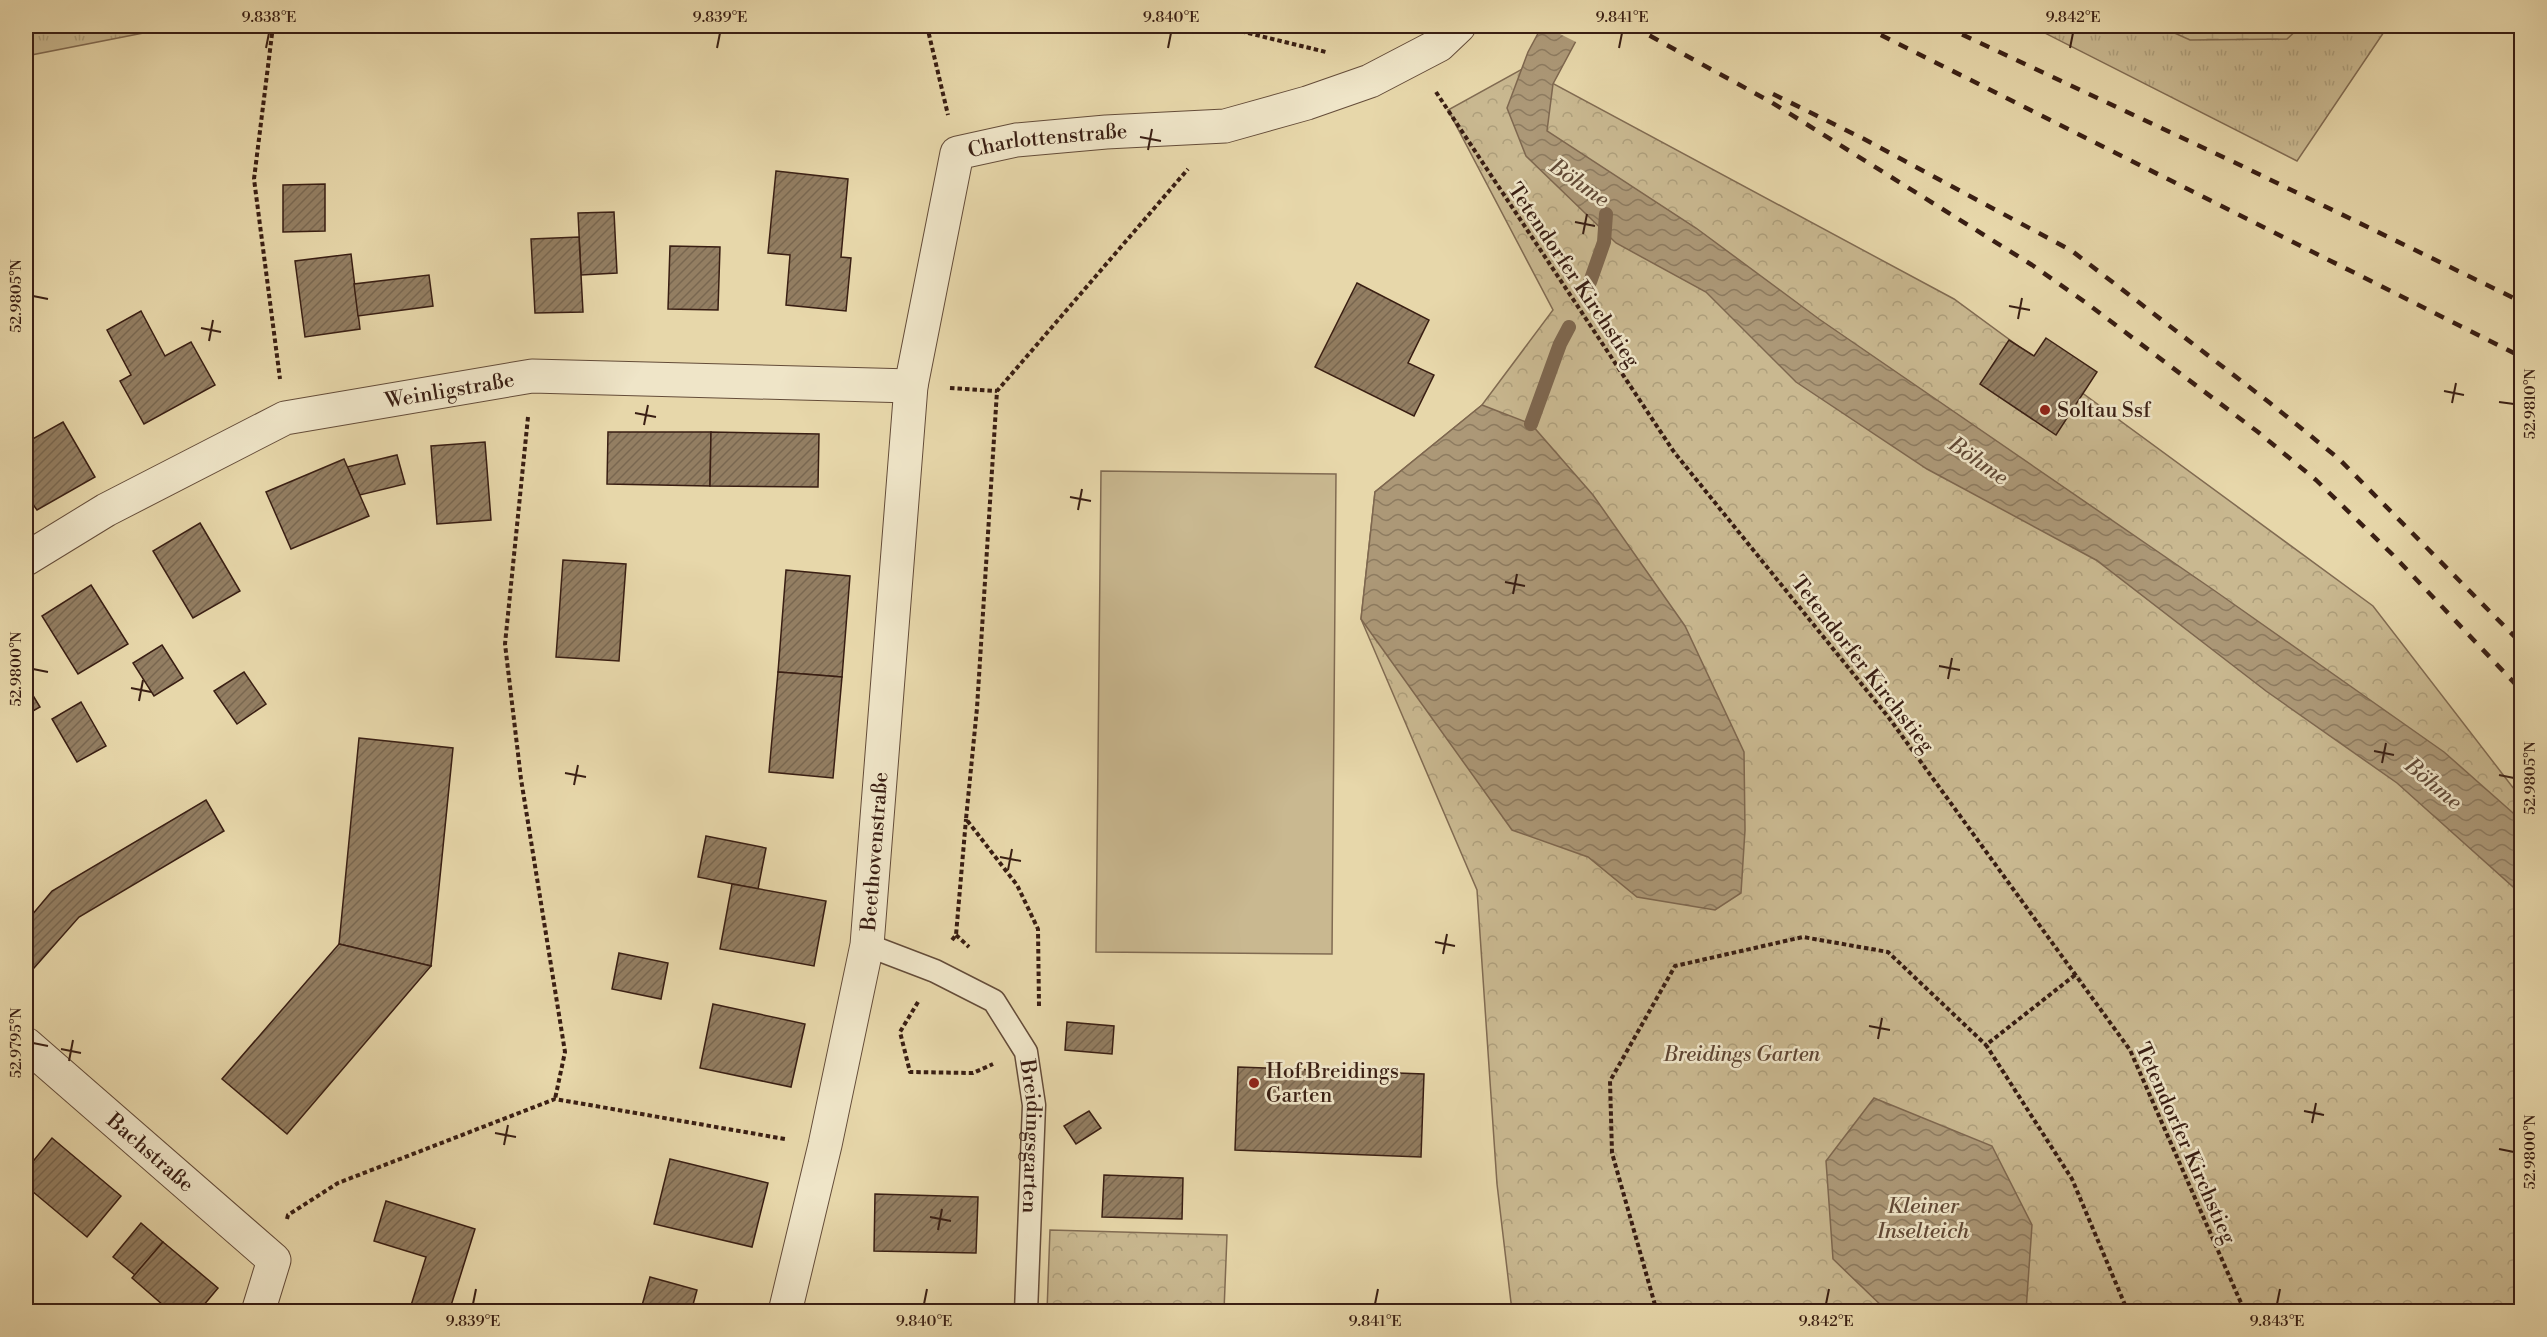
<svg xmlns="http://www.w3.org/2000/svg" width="2547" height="1337" font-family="'Libre Bodoni',serif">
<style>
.grass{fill:url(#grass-tufts);stroke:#816b52;stroke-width:1.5}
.forest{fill:url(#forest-crowns);stroke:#816b52;stroke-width:1.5}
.wetland{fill:url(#wetland-marsh);stroke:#816b52;stroke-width:1.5}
.pitch{fill:#c9b890;stroke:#816b52;stroke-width:1.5}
.water{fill:url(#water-waves);stroke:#7e674f;stroke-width:1.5}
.pier{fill:#e7d7aa}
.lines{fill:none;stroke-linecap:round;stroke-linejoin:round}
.stream{stroke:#7e674f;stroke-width:14}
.building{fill:url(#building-hatch);stroke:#391e13;stroke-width:1.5}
.lane-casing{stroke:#644c39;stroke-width:25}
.street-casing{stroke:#644c39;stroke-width:35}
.path{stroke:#391e13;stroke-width:4;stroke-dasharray:4.5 3;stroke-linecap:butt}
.lane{stroke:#efe5c8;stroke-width:22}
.street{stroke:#efe5c8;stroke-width:33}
.rail{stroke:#391e13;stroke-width:4.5;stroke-dasharray:10 10;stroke-linecap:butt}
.ticks{fill:none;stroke:#391e13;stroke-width:2}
.poi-dot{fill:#8f2418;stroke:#efe5c8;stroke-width:2}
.labels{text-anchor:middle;stroke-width:5;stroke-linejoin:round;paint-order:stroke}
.street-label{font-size:21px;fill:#391e13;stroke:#efe5c8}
.poi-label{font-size:21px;fill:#391e13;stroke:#efe5c8;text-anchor:start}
.park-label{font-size:21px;font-style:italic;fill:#5d4432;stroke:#efe5c8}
.water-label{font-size:22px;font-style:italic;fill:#614936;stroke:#efe5c8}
.neatline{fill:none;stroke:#391e13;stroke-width:2}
.ticks-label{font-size:15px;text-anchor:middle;fill:#391e13}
</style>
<defs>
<pattern id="grass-tufts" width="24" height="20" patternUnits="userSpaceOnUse" patternTransform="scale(1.5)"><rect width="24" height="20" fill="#c9b890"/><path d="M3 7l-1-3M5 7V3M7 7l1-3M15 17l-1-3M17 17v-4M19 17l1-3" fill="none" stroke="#ad9e7b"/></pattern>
<pattern id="forest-crowns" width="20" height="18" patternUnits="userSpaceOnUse" patternTransform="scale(1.5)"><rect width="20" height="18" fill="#c9b890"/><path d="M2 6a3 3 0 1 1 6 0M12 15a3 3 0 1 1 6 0" fill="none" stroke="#ad9e7b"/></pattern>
<pattern id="wetland-marsh" width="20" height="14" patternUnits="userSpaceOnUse" patternTransform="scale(1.5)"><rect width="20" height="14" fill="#c9b890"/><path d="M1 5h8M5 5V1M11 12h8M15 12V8" fill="none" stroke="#ad9e7b"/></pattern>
<pattern id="water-waves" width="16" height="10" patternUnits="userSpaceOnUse" patternTransform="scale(1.5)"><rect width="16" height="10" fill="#ac9877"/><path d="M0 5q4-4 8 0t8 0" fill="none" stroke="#8d7b60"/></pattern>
<pattern id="building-hatch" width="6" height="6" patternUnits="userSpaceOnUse" patternTransform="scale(1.5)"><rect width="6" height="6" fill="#937e62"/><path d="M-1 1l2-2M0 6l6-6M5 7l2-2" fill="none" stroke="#796750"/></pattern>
</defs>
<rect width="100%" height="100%" fill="#e7d7aa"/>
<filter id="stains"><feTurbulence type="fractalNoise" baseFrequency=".00333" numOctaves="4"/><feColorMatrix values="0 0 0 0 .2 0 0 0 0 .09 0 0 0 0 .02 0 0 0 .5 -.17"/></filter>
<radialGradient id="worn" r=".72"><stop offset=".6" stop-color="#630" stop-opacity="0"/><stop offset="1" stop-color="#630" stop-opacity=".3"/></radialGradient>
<!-- grass -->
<g class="grass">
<polygon points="26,26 179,26 26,56"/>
<polygon points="212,26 647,26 436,32"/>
<polygon points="2031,26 2388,26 2297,161"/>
</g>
<!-- forest -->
<g class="forest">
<polygon points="1524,68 1954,299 2373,606 2521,798 2521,1311 1512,1311 1497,1184 1477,890 1361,619 1375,492 1482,405 1553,310 1448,110"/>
<polygon points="1050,1230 1227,1235 1224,1311 1047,1311"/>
</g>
<!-- wetland -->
<polygon class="wetland" points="2159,26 2301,26 2287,39 2190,40"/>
<!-- pitch -->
<polygon class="pitch" points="1101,471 1336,474 1332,954 1096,952"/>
<!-- water -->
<g class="water">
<polygon points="1542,26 1584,26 1553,84 1547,131 1696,228 1819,319 2215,591 2444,752 2521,820 2521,894 2397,783 2266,691 2096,560 1927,469 1796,382 1706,292 1616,243 1526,156 1507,108 1528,52"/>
<polygon points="1482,405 1531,424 1593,495 1685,626 1744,752 1745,830 1741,893 1715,910 1637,897 1588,857 1512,830 1361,619 1375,492"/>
<polygon points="1874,1098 1992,1146 2032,1225 2026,1311 1887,1311 1833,1259 1826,1161"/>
</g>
<!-- pier -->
<polygon class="pier" points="1544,26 1587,26 1578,43"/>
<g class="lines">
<!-- stream -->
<g class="stream">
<polyline points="1590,282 1604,242 1606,214"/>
<polyline points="1531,424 1560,344 1569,327"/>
</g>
</g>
<!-- building -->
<g class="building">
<polygon points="776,171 848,179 841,257 851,258 846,311 786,305 790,255 768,253"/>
<polygon points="325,184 325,231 283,232 283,185"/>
<polygon points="614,212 617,273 581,275 578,213"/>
<polygon points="579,237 583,312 535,313 531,239"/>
<polygon points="670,246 720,247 718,310 668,309"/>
<polygon points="351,254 360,329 305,337 295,261"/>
<polygon points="429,275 433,306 358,316 354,284"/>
<polygon points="1357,283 1429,320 1408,363 1434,375 1414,416 1315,367"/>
<polygon points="141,311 165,356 191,342 215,385 144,424 120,381 131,375 107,330"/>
<polygon points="2046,338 2097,372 2056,435 1980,384 2009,340 2034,356"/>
<polygon points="63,422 95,477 37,510 32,503 26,507 26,432 31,440"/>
<polygon points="608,432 711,432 710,486 607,484"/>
<polygon points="711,432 819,434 818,487 710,486"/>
<polygon points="485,442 491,520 437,524 431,446"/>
<polygon points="397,455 405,484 360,495 347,467"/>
<polygon points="344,459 369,516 291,549 266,492"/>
<polygon points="200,523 240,591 193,618 153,551"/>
<polygon points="563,560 626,564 619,661 556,657"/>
<polygon points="786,570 850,576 842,677 778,672"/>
<polygon points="91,585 128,644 78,674 42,616"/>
<polygon points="162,645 183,678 154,696 133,663"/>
<polygon points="244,672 266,704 237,724 214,691"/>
<polygon points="778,672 842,677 833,778 769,772"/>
<polygon points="26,684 40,707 26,715"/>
<polygon points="81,702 106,746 77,762 52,719"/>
<polygon points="359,738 453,748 431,966 339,944"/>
<polygon points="206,800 224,831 79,917 26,977 26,922 52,891"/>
<polygon points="706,836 766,848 758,889 698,877"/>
<polygon points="732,884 826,901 814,966 720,949"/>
<polygon points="339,944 431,966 287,1134 222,1079"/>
<polygon points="619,953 668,963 661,999 612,989"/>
<polygon points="713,1004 805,1024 791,1087 700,1068"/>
<polygon points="1067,1022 1114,1026 1112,1054 1065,1050"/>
<polygon points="1238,1067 1424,1074 1421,1157 1235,1150"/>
<polygon points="1089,1111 1101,1128 1076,1144 1064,1126"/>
<polygon points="52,1138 121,1196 87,1237 26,1186 26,1170"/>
<polygon points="670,1159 768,1183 752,1247 654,1224"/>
<polygon points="1104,1175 1183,1178 1182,1219 1102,1217"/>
<polygon points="875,1194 978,1197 976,1253 874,1251"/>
<polygon points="386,1201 475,1229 449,1312 409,1312 426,1257 374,1241"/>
<polygon points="141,1223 163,1242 135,1275 113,1257"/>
<polygon points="163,1242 218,1288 198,1312 171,1312 132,1278"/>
<polygon points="650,1277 697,1290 691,1312 649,1312 641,1309"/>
</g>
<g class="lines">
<!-- lane casing -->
<g class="lane-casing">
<g id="lane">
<path id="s1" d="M867,945L935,971L994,1001L1026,1052L1034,1105L1026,1312"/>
</g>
</g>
<!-- street casing -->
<g class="street-casing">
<g id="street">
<path id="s2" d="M26,559L106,510L285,418L532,376L911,386"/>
<path id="s3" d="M26,1044L274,1260L258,1312"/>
<path id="s4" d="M785,1312L825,1145L867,945L911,386L957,153L1016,140L1106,132L1225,126L1307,103L1370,81L1439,45L1459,26"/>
</g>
</g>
<!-- path -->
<g class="path">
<polyline points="273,26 254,179 280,379"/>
<polyline points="927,26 948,115"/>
<polyline points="1219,26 1326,52"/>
<polyline points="1436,92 1674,452 1889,718 2130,1050 2245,1312"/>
<polyline points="950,388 997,391"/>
<polyline points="528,417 505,644 521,779 565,1052 555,1099"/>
<polyline points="956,935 969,947"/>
<polyline points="952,940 956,935 966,819"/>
<polyline points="2075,975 1986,1045 2072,1179 2128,1312"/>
<polyline points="918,1002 900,1032 910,1072 973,1073 993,1064"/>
<polyline points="1039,1006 1038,929 1017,885 966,819 977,708 997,391 1188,169"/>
<polyline points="287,1219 288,1215 338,1183 555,1099 785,1139"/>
<polyline points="1657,1312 1612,1153 1610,1081 1675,966 1803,937 1888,952 1986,1045"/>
</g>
<!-- lane -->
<use href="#lane" class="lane"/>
<!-- street -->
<use href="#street" class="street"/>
<!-- rail -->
<g class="rail">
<polyline points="1632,26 1771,102 2032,265 2085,302 2258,432 2316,480 2393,555 2522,691"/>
<polyline points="1863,26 2522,357"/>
<polyline points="1944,26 2242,166 2522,302"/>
<polyline points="1773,94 1864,139 2072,251 2270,403 2338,458 2522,644"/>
</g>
</g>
<!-- ticks -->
<path class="ticks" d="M266,48L269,33M717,48L720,33M1168,48L1171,33M1619,48L1622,33M2070,48L2073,33M1140,137L1161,141M1148,150L1152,129M1575,222L1595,226M1583,234L1587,214M33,296L48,299M2009,306L2030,310M2018,319L2022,298M201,328L221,332M209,341L213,320M2444,391L2464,395M2499,402L2514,404M2452,403L2456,383M635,413L656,417M644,425L648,405M1070,497L1091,501M1078,510L1082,489M1505,582L1525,586M1513,594L1517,574M1939,666L1960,670M33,669L48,672M1948,679L1952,658M131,688L151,692M139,701L143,680M2374,751L2394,755M2382,763L2386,743M565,773L586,777M2499,775L2514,778M574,785L578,765M1000,857L1021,861M1008,870L1012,849M1435,942L1455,946M1443,954L1447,934M1869,1026L1890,1030M1878,1039L1882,1018M33,1043L48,1046M61,1049L81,1053M69,1061L73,1040M2304,1111L2324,1115M2312,1123L2316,1103M495,1133L516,1137M504,1145L508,1125M2499,1149L2514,1152M930,1217L951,1221M938,1230L942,1209M473,1304L476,1289M924,1304L927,1289M1375,1304L1378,1289M1826,1304L1829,1289M2277,1304L2280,1289"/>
<!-- markers -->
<g class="poi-dot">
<circle cx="2045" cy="410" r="6"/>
<circle cx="1254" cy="1083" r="6"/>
</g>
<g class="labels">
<!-- street labels -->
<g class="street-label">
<text dy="7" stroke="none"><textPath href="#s4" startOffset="1266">Charlottenstraße</textPath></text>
<text transform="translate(1574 275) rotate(56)" y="7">Tetendorfer Kirchstieg</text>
<text dy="7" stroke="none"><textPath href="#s2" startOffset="462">Weinligstraße</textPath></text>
<text transform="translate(1863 664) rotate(52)" y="7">Tetendorfer Kirchstieg</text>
<text dy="7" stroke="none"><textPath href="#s4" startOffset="470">Beethovenstraße</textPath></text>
<text dy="7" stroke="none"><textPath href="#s1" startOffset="284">Breidingsgarten</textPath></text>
<text transform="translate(2186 1143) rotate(66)" y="7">Tetendorfer Kirchstieg</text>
<text dy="7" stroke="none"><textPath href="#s3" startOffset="165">Bachstraße</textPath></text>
</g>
<!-- poi labels -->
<g class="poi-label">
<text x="2057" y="417">Soltau Ssf</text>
<text x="1266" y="1078">Hof Breidings<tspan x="1266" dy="24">Garten</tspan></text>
</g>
<!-- park labels -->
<g class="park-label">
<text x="1742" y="1061">Breidings Garten</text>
</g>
<!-- water labels -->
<g class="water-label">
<text transform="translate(1580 182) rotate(35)" y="8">Böhme</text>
<text transform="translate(1979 460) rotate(35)" y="8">Böhme</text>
<text transform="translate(2434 783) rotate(40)" y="8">Böhme</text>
<text x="1923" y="1213">Kleiner<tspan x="1923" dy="25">Inselteich</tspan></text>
</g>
</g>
<!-- margin -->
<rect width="2547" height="1337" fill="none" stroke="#e7d7aa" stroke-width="66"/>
<rect x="33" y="33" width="2481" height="1271" class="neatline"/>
<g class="ticks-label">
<text x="269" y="22">9.838°E</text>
<text x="720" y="22">9.839°E</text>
<text x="1171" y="22">9.840°E</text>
<text x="1622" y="22">9.841°E</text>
<text x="2073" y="22">9.842°E</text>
<text transform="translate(16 296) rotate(-90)" y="5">52.9805°N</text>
<text transform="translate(2530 404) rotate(-90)" y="5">52.9810°N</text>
<text transform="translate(16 669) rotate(-90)" y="5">52.9800°N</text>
<text transform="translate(2530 778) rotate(-90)" y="5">52.9805°N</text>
<text transform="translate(16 1043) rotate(-90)" y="5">52.9795°N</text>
<text transform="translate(2530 1152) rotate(-90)" y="5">52.9800°N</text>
<text x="473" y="1326">9.839°E</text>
<text x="924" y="1326">9.840°E</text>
<text x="1375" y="1326">9.841°E</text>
<text x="1826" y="1326">9.842°E</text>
<text x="2277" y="1326">9.843°E</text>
</g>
<rect width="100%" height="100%" filter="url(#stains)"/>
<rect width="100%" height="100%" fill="url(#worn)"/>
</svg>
